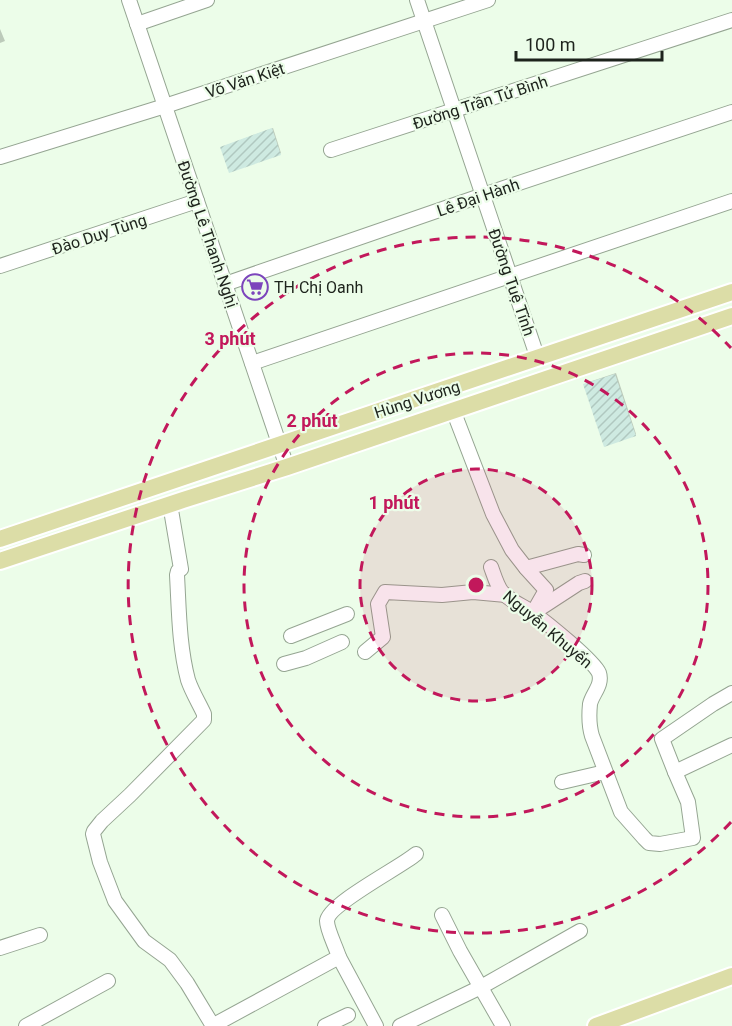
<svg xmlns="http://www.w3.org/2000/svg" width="732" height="1026" font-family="Roboto,sans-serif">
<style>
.shadow{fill:#0003}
.building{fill:url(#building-hatch)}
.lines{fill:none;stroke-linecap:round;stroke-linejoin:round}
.minor-casing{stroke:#95a592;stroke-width:16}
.major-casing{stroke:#fff;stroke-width:20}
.minor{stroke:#fff;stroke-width:14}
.major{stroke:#dcdda7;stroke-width:16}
.ring{fill:none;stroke:#c2185b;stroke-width:3;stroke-dasharray:10 8}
.labels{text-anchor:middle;stroke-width:4.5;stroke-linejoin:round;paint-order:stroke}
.street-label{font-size:16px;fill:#1d231c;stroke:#ecfde9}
.poi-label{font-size:16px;fill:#1d231c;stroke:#ecfde9;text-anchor:start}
.centre{fill:#c2185b;stroke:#ecfde9;stroke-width:3}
.ring-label{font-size:18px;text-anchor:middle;font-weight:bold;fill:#c2185b;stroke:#ecfde9;stroke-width:4.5;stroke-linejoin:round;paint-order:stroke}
</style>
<defs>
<pattern id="building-hatch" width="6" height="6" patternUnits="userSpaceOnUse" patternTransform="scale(1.5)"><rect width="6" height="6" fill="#ceeae1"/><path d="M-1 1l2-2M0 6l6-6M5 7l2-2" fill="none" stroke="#b0c8c0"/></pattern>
</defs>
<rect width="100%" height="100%" fill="#ecfde9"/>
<!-- shadow -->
<g class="shadow">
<polygon points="0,29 5,41 0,43"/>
<polygon points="273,128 281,153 280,154 222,147"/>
<polygon points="616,373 636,434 635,435 586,383"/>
</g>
<!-- building -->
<g class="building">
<polygon points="272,128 281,155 229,173 220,147"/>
<polygon points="615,374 636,436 604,447 583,384"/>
</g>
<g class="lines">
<!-- minor casing -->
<g class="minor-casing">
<g id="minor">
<polyline points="129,0 287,467"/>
<polyline points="417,0 538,359"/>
<polyline points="137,24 207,0"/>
<polyline points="331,150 732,20"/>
<polyline points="0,157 165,106 488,0"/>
<polyline points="0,266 197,201"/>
<polyline points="225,284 483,195 732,112"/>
<polyline points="252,363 732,201"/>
<polyline points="453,410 493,514 512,550 526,568 578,554 584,555"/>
<path d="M170,504L181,569L178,571L177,575C179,610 179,646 188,680C192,692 199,703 204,714V720L130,795L102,821L94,831L93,834L100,862L115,901L144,941L170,960L187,983L213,1026"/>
<path d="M491,567C494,575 497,586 502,592C511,602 524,606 533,613C546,622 594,661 599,673C603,685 592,694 590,704C589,714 589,726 592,736L621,812L644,838L649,843L660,844L693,838L688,802L675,772L732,745"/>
<polyline points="526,568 546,590 534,611"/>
<polyline points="533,613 579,583 585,581"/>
<polyline points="291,636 347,614"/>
<polyline points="365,652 383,637 378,604 385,592 442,595 473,592 506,595"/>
<polyline points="284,664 306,658 342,642"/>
<polyline points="675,772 662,739 713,704 732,693"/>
<polyline points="562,782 605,772"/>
<polyline points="442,915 460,951 503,1026"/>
<polyline points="0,948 40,935"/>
<polyline points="339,957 376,1026"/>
<polyline points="26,1026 108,981"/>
<path d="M212,1026L339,957C336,947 327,930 327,921C328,904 401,867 416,854"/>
<polyline points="325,1026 348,1015"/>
<polyline points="400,1026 481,987 580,931"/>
</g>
</g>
<!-- major casing -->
<g class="major-casing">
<g id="major">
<path d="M0,539C244,456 489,376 732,292"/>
<polyline points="0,561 183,500 287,467 732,316"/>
<polyline points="596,1026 732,976"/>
</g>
</g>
<!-- minor -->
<use href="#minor" class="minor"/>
<!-- major -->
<use href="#major" class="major"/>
</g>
<!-- distance rings -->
<circle cx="476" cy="585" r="116" fill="#c2185b" fill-opacity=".12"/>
<g class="ring">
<circle cx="476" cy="585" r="116"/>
<circle cx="476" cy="585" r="232"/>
<path d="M731 822A348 348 0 1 1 731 348"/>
</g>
<!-- icons -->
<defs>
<g id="supermarket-ring" transform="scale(1.35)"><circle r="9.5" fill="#ecfde9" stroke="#7c45bc" stroke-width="1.5"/><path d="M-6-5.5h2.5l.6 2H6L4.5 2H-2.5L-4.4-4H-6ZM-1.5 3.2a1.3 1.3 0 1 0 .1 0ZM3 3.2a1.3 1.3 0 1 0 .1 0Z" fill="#7c45bc"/></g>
</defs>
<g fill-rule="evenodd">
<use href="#supermarket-ring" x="255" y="287"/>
</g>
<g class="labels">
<!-- street labels -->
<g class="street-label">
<text transform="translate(245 80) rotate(-18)" y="6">Võ Văn Kiệt</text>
<text transform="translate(480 102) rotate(-18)" y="6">Đường Trần Tử Bình</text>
<text transform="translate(478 197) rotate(-19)" y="6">Lê Đại Hành</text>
<text transform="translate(99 234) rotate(-18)" y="6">Đào Duy Tùng</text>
<text transform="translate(208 234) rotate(71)" y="6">Đường Lê Thanh Nghị</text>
<text transform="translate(512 282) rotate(71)" y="6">Đường Tuệ Tĩnh</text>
<text transform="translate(417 399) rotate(-18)" y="6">Hùng Vương</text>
<text transform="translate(548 629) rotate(40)" y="6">Nguyễn Khuyến</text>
</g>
<!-- poi labels -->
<g class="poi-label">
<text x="274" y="293">TH Chị Oanh</text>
</g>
</g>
<circle cx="476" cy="585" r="9" class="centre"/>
<g class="ring-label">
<text x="230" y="345">3 phút</text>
<text x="312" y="427">2 phút</text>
<text x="394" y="509">1 phút</text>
</g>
<!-- scale -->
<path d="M516 51v9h146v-9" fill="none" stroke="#1d231c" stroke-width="3"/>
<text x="525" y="51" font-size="18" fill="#1d231c" stroke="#ecfde9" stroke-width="4.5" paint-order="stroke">100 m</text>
</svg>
